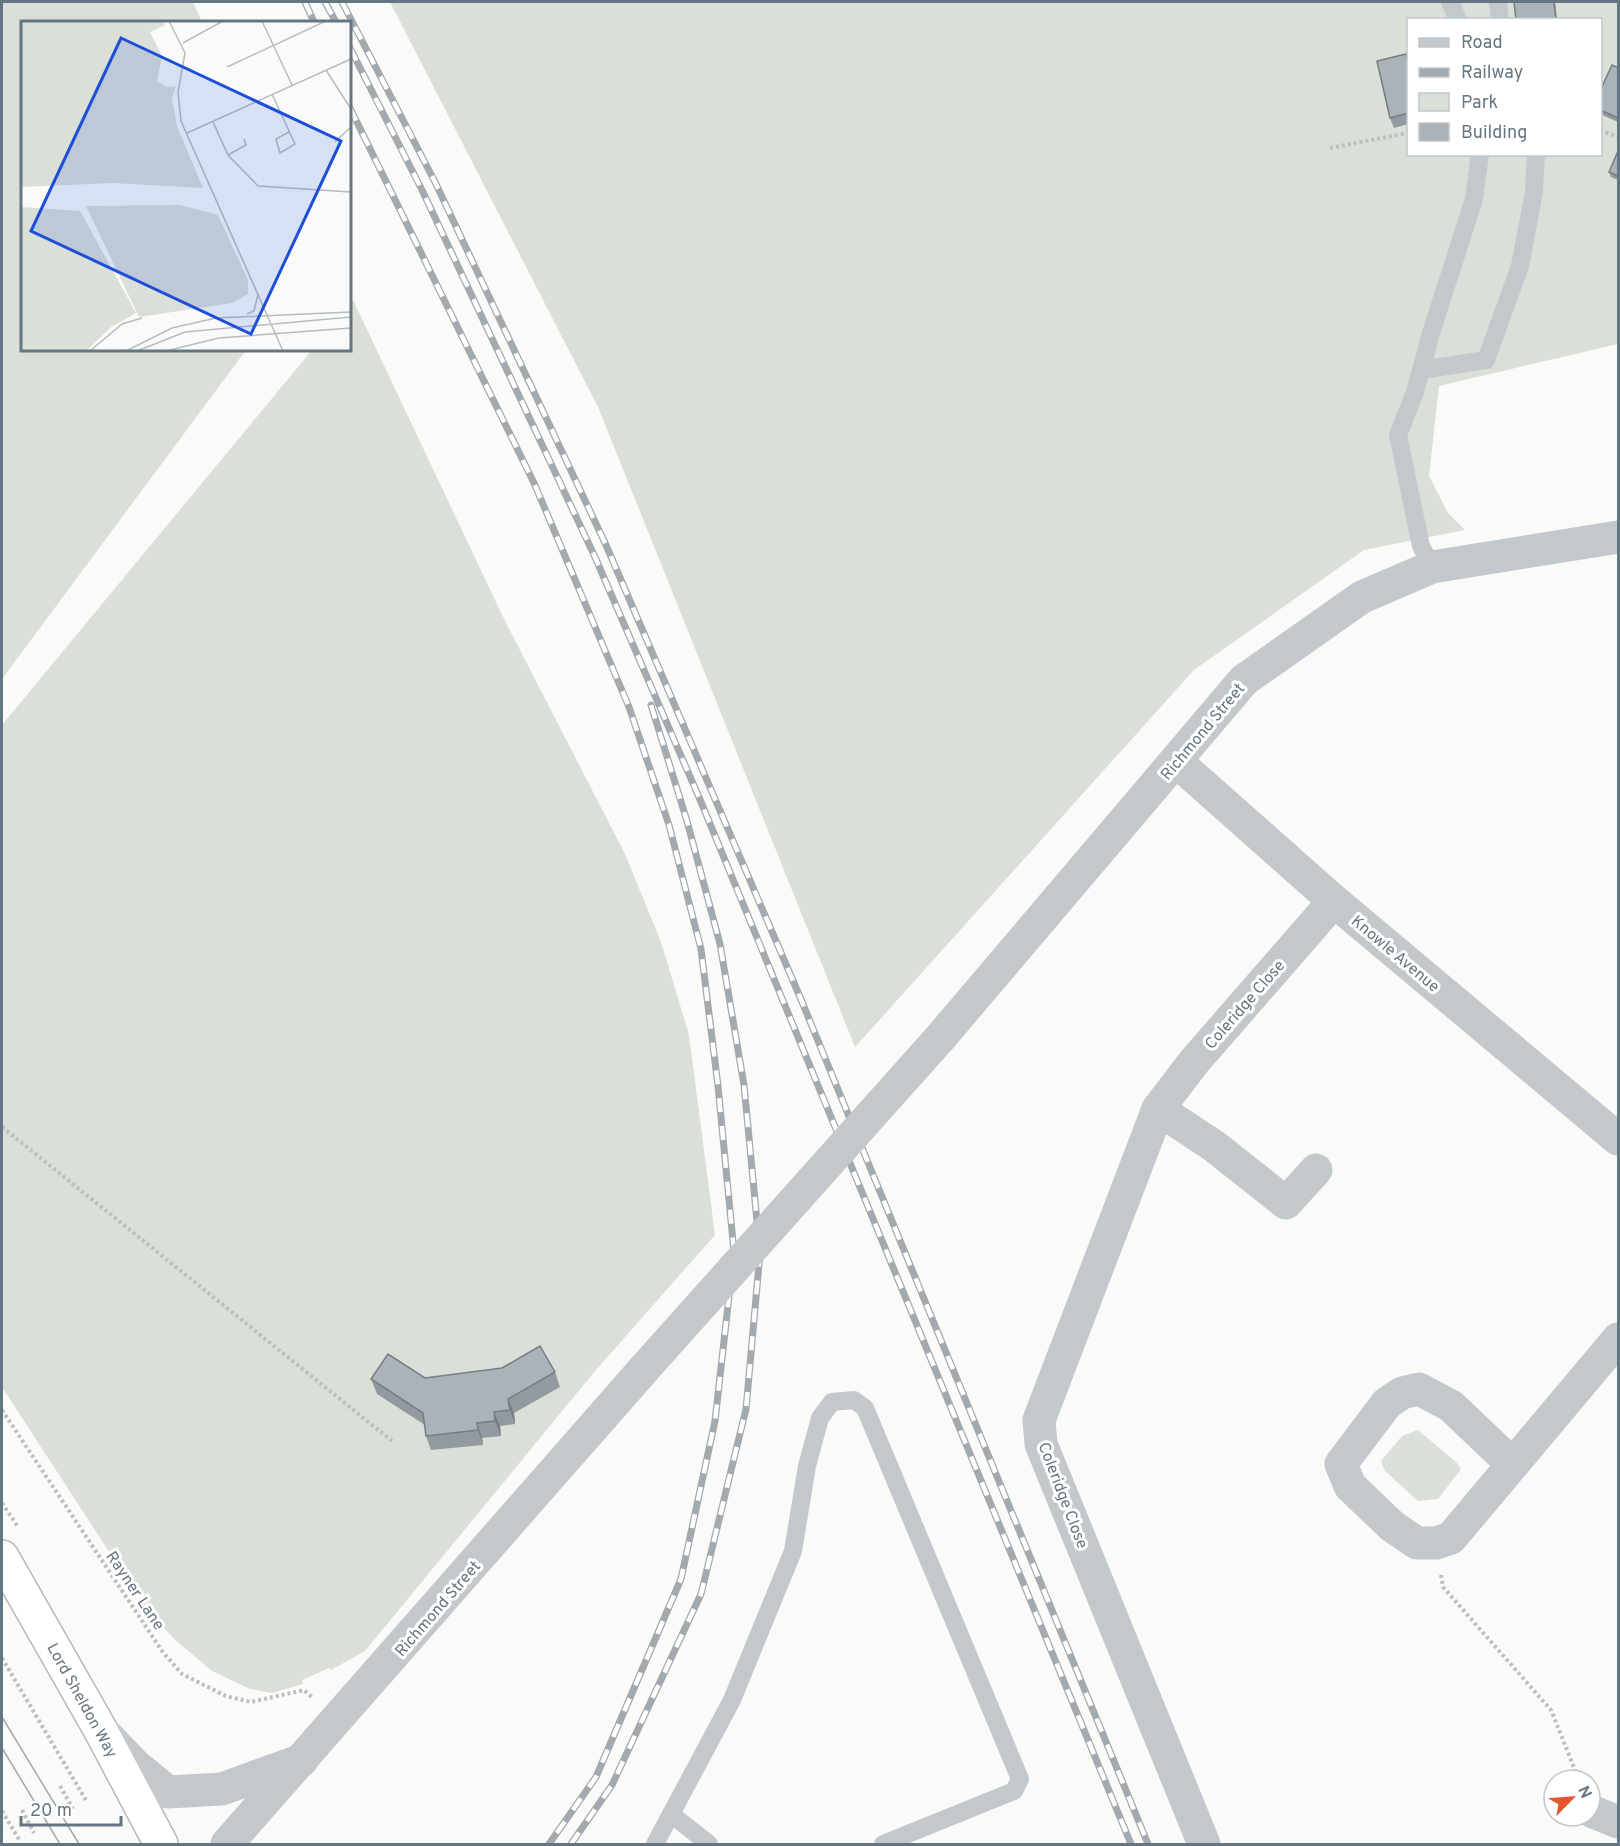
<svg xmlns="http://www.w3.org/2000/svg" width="1620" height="1846" font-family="Overpass,sans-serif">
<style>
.green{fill:#dadfd7;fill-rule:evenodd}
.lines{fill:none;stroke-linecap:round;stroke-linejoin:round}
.trunk-casing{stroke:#b4b9bd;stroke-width:36}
.path{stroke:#bbbfc2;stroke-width:4;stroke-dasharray:3 3;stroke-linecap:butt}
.service{stroke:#c3c8cc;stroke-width:18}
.minor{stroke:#c3c8cc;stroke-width:33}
.trunk{stroke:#fff;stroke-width:33}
.tram{stroke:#a2aab0;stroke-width:1.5}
.rail-casing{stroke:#a2aab0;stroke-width:7}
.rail{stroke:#fff;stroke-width:4.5;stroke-dasharray:14;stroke-linecap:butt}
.minor-bridge{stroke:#c3c8cc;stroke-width:33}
.wall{fill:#929a9f}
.shaded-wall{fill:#777d82}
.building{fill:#aab3b9;stroke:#777d82;stroke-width:1.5}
.labels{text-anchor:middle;stroke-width:6;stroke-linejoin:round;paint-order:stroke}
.street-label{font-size:16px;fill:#657683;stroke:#fff}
.inset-road{fill:none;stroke:#b5bdc2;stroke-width:1.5}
.view{fill:#1d4ed8;fill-opacity:0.15;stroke:#1d4ed8;stroke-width:3}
.inset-edge{fill:none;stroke:#657683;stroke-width:3}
</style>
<rect width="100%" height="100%" fill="#fafaf8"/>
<!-- green -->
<g class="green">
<polygon points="2,2 193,2 202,22 22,22 22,350 246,350 2,679"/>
<path d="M390,2H1618V344L1439,386L1429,476L1448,513L1465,530L1364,550L1194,670L855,1047L598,407ZM1408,20H1600V154H1408Z"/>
<polygon points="353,300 503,617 625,854 661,942 689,1035 715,1235 595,1371 365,1651 331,1670 329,1668 302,1680 303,1684 272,1693 250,1689 212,1671 173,1638 143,1604 2,1387 2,725 312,350 350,350 350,304"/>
<polygon points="1418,1430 1456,1462 1461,1469 1438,1499 1418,1501 1385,1471 1381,1461 1402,1436"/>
</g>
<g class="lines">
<!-- trunk casing -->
<g class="trunk-casing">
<polyline id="trunk" points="2,1557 100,1729 161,1844"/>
</g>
<!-- path -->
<g class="path">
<polyline points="1600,130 1618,137"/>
<polyline points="1330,148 1408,133"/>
<polyline points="2,1127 392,1441"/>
<polyline points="2,1410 162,1651 182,1674 226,1696 251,1702 304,1690 313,1698"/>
<polyline points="2,1503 18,1527"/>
<polyline points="1441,1575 1443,1587 1551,1710 1579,1780"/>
<polyline points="2,1658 87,1802"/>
<polyline points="60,1786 73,1809"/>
<polyline points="22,1810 34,1833"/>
<polyline points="2,1811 20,1841"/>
</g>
<!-- service -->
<g class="service">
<polyline points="1450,2 1458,20"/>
<polyline points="1498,2 1500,20"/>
<polyline points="1421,370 1486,360 1520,266 1534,192 1536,154"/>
<polyline points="1432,567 1421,546 1398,435 1415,392 1431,333 1474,199 1480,154"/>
<polyline points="671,1814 709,1844"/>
<polyline points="655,1844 732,1700 793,1551 807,1466 820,1418 832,1402 854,1400 865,1408 1020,1779 1014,1791 883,1844"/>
</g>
<!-- minor -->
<g class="minor">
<polyline points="1177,762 1334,901 1618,1139"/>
<polyline points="940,1038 1244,680 1362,597 1432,567 1618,537"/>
<polyline points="1158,1109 1214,1146 1286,1203 1316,1170"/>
<polyline points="1511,1463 1451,1406 1419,1389 1402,1393 1387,1403 1341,1464 1350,1486 1392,1526 1417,1543 1436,1543 1451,1538 1618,1339"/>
<polyline points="108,1737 135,1765 168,1792 222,1789 302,1760"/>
<polyline points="1591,1811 1618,1822"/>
<polyline points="227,1844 644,1369"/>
<polyline points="1204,1844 1041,1444 1039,1420 1158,1109 1193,1063 1334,901"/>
</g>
<!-- trunk -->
<use href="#trunk" class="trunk"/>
<!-- tram -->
<g class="tram">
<polyline points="2,1717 79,1844"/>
<polyline points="2,1748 60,1844"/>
</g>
<!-- rail casing -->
<g class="rail-casing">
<g id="rail">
<polyline points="305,2 314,22"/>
<polyline points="325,2 336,22"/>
<polyline points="342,2 435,182 606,545 800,997 1148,1844"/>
<polyline points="350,48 422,190 595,557 701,802 1131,1844"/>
<polyline points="350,108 534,483 629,707 669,825 701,949 718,1086 734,1252 715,1421 681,1579 596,1777 549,1844"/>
<polyline points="571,1844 612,1785 701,1594 746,1409 760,1253 744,1085 720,944 687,821 651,705"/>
</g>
</g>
<!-- rail -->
<use href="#rail" class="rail"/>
<!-- minor-bridge -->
<polyline class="minor-bridge" points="644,1369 940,1038"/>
</g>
<!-- wall -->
<g class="wall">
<polygon points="1406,54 1408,60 1408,124 1394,128 1390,118"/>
<polygon points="1618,68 1618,122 1600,114 1600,91"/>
<polygon points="1618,151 1618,180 1611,177 1609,172"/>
<polygon points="555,1372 560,1387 514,1413 515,1424 500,1426 501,1436 482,1438 483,1445 431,1450 426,1436 425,1425 377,1394 371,1379 425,1378"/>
</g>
<!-- shaded-wall -->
<g class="shaded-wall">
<polygon points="1554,2 1555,2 1557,20 1556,20"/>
<polygon points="508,1399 514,1413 515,1424 510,1410"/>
<polygon points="494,1412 500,1426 501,1436 495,1421"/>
<polygon points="477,1423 482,1438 483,1445 478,1430"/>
</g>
<!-- building -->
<g class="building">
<polygon points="1514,2 1554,2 1556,20 1516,20"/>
<polygon points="1406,54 1408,63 1408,113 1390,118 1377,61"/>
<polygon points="1612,65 1618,68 1618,118 1600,110 1600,91"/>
<polygon points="1618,151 1618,176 1609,172"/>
<polygon points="540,1346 555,1372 508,1399 510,1410 494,1412 495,1421 477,1423 478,1430 426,1436 423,1413 371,1379 388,1354 425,1378 502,1368"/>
</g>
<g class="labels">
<!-- street labels -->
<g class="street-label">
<text transform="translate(1202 731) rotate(-50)" y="6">Richmond Street</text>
<text transform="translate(1396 953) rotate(40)" y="6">Knowle Avenue</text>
<text transform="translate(1244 1004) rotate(-49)" y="6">Coleridge Close</text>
<text transform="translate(1064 1495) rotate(69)" y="6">Coleridge Close</text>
<text transform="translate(136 1590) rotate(56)" y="6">Rayner Lane</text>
<text transform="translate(437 1608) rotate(-49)" y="6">Richmond Street</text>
<text transform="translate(83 1700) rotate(61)" y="6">Lord Sheldon Way</text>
</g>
</g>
<!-- overview -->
<g transform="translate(21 21)">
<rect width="330" height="330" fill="#fafaf8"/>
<path d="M0,0H140L144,4L129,11L141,35L136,60L146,66L155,65L151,78L156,105L182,167L92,162L0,166ZM159,184L197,194L227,259V273L211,282L118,296L65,185ZM0,186L59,190L115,292L90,306L65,330H0Z" fill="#dadfd7"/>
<path class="inset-road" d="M148,0L164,32L157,71L160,100L262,330M241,0L271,64M162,22L202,0M206,46L305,0M305,49L330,88M251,73L274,123L259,132L255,118L268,111M192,101L207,134L237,165L330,171M166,112L330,38M314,121L330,106M207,134L225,124L223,118M226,293L233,290L237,273M69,330L101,303L121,297M105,330L151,307L195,297L330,291M116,330L164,311L330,296M145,330L198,317L330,307"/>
<path class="view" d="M100,17L320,120L230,313L10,210Z"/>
<rect width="330" height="330" class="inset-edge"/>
</g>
<!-- border -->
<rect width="1620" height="1846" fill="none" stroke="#657683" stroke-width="6"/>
<!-- legend -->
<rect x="1407" y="18" width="195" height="138" fill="#ffffff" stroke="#c1c8cd" stroke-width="1.5"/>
<rect x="1419" y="38" width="30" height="9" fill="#c3c8cc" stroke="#c1c8cd" stroke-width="1.5"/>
<text x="1461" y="48" font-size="18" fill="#657683">Road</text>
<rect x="1419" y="68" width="30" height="9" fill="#a2aab0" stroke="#c1c8cd" stroke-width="1.5"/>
<text x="1461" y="78" font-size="18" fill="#657683">Railway</text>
<rect x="1419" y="93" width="30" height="18" fill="#dadfd7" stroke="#c1c8cd" stroke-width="1.5"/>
<text x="1461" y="108" font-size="18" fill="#657683">Park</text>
<rect x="1419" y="123" width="30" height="18" fill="#aab3b9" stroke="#c1c8cd" stroke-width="1.5"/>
<text x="1461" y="138" font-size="18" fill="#657683">Building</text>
<!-- north arrow -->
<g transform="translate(1572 1798) rotate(65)"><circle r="28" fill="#ffffff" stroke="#c1c8cd" stroke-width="1.5"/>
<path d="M0-4.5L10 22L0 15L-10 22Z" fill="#e4572e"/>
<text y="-9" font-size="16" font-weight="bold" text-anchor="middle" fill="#657683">N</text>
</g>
<!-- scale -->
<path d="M21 1816v9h100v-9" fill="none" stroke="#657683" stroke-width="3"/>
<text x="30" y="1816" font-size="18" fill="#657683" stroke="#ffffff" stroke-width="4.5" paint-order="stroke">20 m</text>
</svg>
